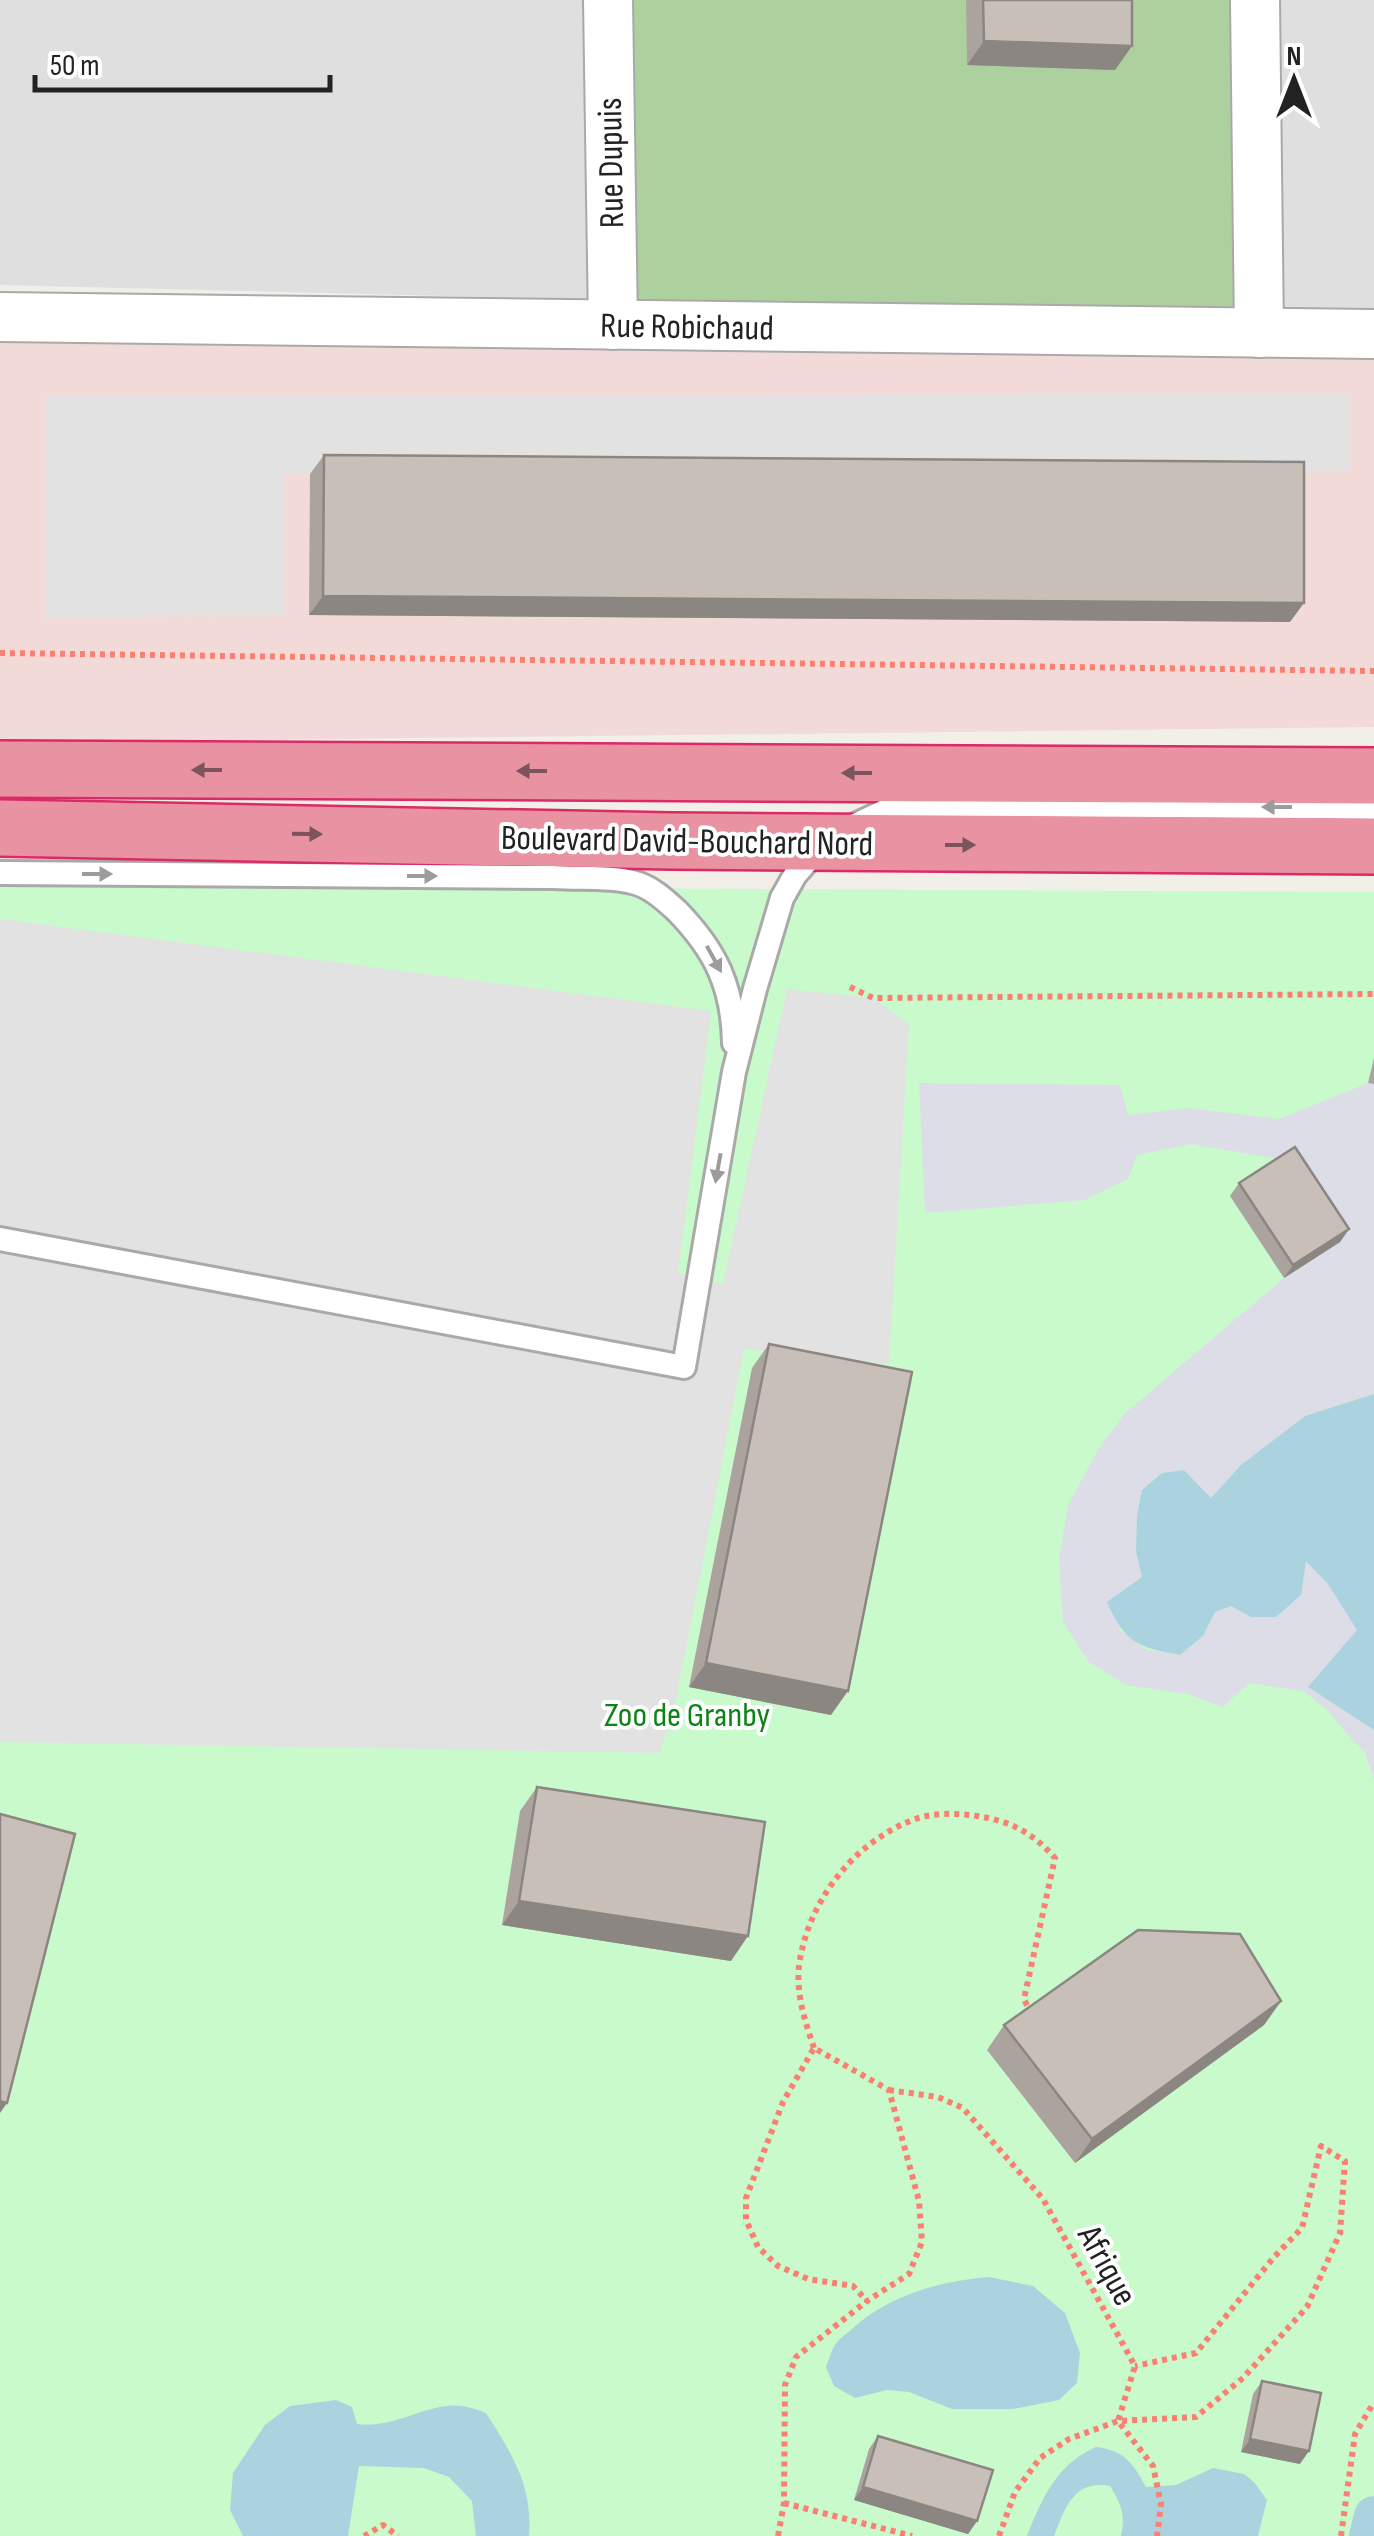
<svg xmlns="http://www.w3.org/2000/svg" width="1374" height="2536" font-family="'Sofia Sans Condensed',sans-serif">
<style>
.residential{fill:#e0dfdf}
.commercial{fill:#f2dad9}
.forest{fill:#add19e}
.park{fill:#c8facc}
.parking{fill:#e2e2e2}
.plaza{fill:#dddde8}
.water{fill:#aad3df}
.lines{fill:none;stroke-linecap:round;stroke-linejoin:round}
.canal{stroke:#aad3df;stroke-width:40}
.lane-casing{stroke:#a9a9a9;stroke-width:28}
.street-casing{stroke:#a9a9a9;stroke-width:52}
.highway-casing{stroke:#dc2a67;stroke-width:60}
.path{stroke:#fa8072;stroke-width:6;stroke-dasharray:5 5;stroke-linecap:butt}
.lane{stroke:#fff;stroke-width:22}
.street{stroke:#fff;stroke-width:48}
.highway{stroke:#e892a2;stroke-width:55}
.wall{fill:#aba49e}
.shaded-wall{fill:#8b8681}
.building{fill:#c7bfb8;stroke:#8b8681;stroke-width:2.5}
.oneway{fill:#7b545c}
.oneway2{fill:#9c9c9c}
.labels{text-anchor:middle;stroke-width:8;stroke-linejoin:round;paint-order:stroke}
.street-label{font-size:35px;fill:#222;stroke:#fff}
.park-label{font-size:35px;fill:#0c8416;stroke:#fff}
</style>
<rect width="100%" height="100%" fill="#f2efe9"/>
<g class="residential">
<polygon points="0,0 607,0 609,300 0,285"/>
<polygon points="1277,0 1374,0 1374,360 1284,359"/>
</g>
<polygon class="commercial" points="0,330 1374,360 1374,727 0,743"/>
<polygon class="forest" points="607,0 1277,0 1282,318 609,300"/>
<polygon class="park" points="0,885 1374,892 1374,2536 0,2536"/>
<g class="parking">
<polygon points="1349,394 1349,472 284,473 283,616 46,617 46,396"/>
<polygon points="0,919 711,1011 678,1273 723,1284 787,989 873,998 909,1024 889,1364 744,1349 673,1715 659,1753 0,1742"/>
</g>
<polygon class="plaza" points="919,1083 1120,1085 1128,1115 1188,1108 1279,1119 1368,1083 1374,1084 1374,1394 1305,1416 1241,1465 1211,1499 1184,1470 1162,1473 1142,1490 1137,1515 1136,1552 1142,1577 1119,1629 1145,1649 1180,1655 1203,1636 1215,1612 1231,1605 1251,1617 1306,1560 1328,1584 1358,1630 1374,1699 1374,1780 1365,1752 1352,1740 1326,1709 1303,1691 1249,1683 1223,1707 1188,1694 1126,1685 1089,1662 1063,1622 1059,1560 1068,1505 1098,1450 1124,1414 1284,1278 1339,1241 1286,1160 1191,1144 1137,1155 1128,1179 1085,1200 925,1213"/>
<g class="water">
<path d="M1374,1394V1730L1308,1687L1357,1630L1328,1584L1306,1561L1301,1595L1276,1617H1251L1231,1606L1215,1612L1203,1636L1180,1655C1137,1647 1125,1643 1107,1602L1142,1577L1136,1552L1137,1515L1142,1490L1162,1473L1184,1470L1211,1498L1241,1465L1305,1416Z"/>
<path d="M989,2277L1033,2286L1065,2313L1080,2353L1077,2383L1059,2400L1013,2409H952L909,2392L887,2390L855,2398L834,2386L826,2367C829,2360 831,2351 835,2345C839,2339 846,2334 852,2329C889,2295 940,2281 989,2277Z"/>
<path d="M336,2400L352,2407L357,2424C396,2429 430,2401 462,2406C470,2407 478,2410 486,2413C512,2454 533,2486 529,2536H476L472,2501L449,2477L424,2468L359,2466L348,2536H243L230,2510L233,2473L265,2425L290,2406Z"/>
<path d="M1096,2447C1125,2451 1132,2462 1146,2487L1176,2485L1213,2468L1244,2474L1254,2482L1267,2500L1258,2536H1121C1126,2515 1121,2504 1110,2486C1074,2479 1065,2508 1054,2536H1027C1042,2498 1057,2464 1096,2447Z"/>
</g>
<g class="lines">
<polyline class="canal" points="1369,2536 1374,2516"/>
<defs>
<g id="lane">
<polyline points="847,829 885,811 930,805 1374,808"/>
<path d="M0,873L554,877C579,879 607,876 632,882C650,886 664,899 677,911C716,951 733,987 734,1043"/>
<polyline points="0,1239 684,1367 734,1072 755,989 782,898 795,875 817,850"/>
</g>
<g id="street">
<polyline points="608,0 613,325"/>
<polyline points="1255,0 1259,333"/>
<polyline points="0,317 1374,334"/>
</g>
<g id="highway">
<polyline points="0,769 1374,776"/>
<polyline points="0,828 671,841 1374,846"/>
</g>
</defs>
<use href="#lane" class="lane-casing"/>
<use href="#street" class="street-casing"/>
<use href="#highway" class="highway-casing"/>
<g class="path">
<polyline points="0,653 1374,671"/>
<polyline points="850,987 873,998 1374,994"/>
<path d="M814,2048C805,2021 796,1995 799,1966C807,1904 851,1845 910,1821C931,1812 955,1813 977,1816C1011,1821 1033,1833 1055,1858L1024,1999L1030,2012"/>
<polyline points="889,2090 938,2097 963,2108 1043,2199 1135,2366 1118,2421 1153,2466 1161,2504 1157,2536"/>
<polyline points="784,2503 912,2536"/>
<polyline points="364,2536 383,2525 398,2536"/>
<polyline points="778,2536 784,2503 785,2385 796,2357 867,2301 909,2274 922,2242 919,2201 889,2090 814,2048 783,2102 746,2198 746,2220 758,2247 778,2266 808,2279 853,2286 867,2301"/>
<polyline points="999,2536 1015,2492 1040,2458 1069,2439 1118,2421 1196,2417 1243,2378 1307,2307 1340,2233 1345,2161 1321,2146 1302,2228 1274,2257 1196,2353 1135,2366"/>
<polyline points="1341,2536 1355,2434 1374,2402"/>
</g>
<use href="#lane" class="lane"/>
<use href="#street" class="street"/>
<use href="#highway" class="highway"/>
</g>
<g class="wall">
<polygon points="966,0 1132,0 1115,70 967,65"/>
<polygon points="324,455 1290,622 309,615 310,474"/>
<polygon points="1374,1058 1374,1084 1368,1083"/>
<polygon points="1239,1183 1349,1229 1340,1242 1284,1278 1230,1196"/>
<polygon points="769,1344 831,1715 689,1687 752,1368"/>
<polygon points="537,1787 731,1961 502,1925 520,1811"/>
<polygon points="1281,2001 1264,2025 1075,2163 987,2050 1004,2025"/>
<polygon points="1262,2381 1300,2464 1241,2452 1253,2394"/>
<polygon points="878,2436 977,2521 968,2534 854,2500 869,2449"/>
</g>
<g class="shaded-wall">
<polygon points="984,41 1132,46 1115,70 967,65"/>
<polygon points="323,596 1304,603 1290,622 309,615"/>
<polygon points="1349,1229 1340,1242 1284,1278 1293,1265"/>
<polygon points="706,1663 848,1691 831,1715 689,1687"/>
<polygon points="519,1901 748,1936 731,1961 502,1925"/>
<polygon points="1281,2001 1264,2025 1075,2163 1092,2139"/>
<polygon points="0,2101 7,2103 0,2113"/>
<polygon points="1250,2439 1309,2451 1300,2464 1241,2452"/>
<polygon points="863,2487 977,2521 968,2534 854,2500"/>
</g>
<g class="building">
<polygon points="983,0 1132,0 1132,46 984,41"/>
<polygon points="324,455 1304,462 1304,603 323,596"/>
<polygon points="1295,1147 1349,1229 1293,1265 1239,1183"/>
<polygon points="769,1344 912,1372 848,1691 706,1663"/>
<polygon points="537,1787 765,1822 748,1936 519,1901"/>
<polygon points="0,1814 75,1834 7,2103 0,2101"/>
<polygon points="1138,1930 1240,1934 1281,2001 1092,2139 1004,2025"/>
<polygon points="1262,2381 1321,2393 1309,2451 1250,2439"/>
<polygon points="878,2436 993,2470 977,2521 863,2487"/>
</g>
<defs><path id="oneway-solid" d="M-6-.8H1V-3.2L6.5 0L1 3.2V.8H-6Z" transform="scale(2.5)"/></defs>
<g class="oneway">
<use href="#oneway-solid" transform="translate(207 770) rotate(-180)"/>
<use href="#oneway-solid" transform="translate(532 771) rotate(-180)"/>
<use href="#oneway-solid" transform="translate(857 773) rotate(-180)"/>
<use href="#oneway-solid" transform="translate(307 834) rotate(1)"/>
<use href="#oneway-solid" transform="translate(960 845)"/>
</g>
<g class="oneway2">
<use href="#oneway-solid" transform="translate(1277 807) rotate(-180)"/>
<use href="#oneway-solid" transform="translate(97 874)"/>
<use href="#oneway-solid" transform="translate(422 876)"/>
<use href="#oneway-solid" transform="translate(714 959) rotate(61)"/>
<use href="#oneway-solid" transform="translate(718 1168) rotate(100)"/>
</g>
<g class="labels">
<g class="street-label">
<text transform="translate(610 163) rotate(-91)" y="12">Rue Dupuis</text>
<text transform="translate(687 326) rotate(1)" y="12">Rue Robichaud</text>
<text transform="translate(687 840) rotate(1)" y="12">Boulevard David-Bouchard Nord</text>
<text transform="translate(1108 2265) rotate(61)" y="12">Afrique</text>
</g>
<g class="park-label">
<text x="687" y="1726">Zoo de Granby</text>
</g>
</g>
<g transform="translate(1294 80)" stroke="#ffffff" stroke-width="8" paint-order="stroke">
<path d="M0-8L18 38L0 25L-18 38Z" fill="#222222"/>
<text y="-15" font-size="28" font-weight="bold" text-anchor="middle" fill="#222222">N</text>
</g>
<path d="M35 75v15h295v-15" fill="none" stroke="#222222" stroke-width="5"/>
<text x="50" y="75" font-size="30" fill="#222222" stroke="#ffffff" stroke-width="8" paint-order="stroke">50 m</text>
</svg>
